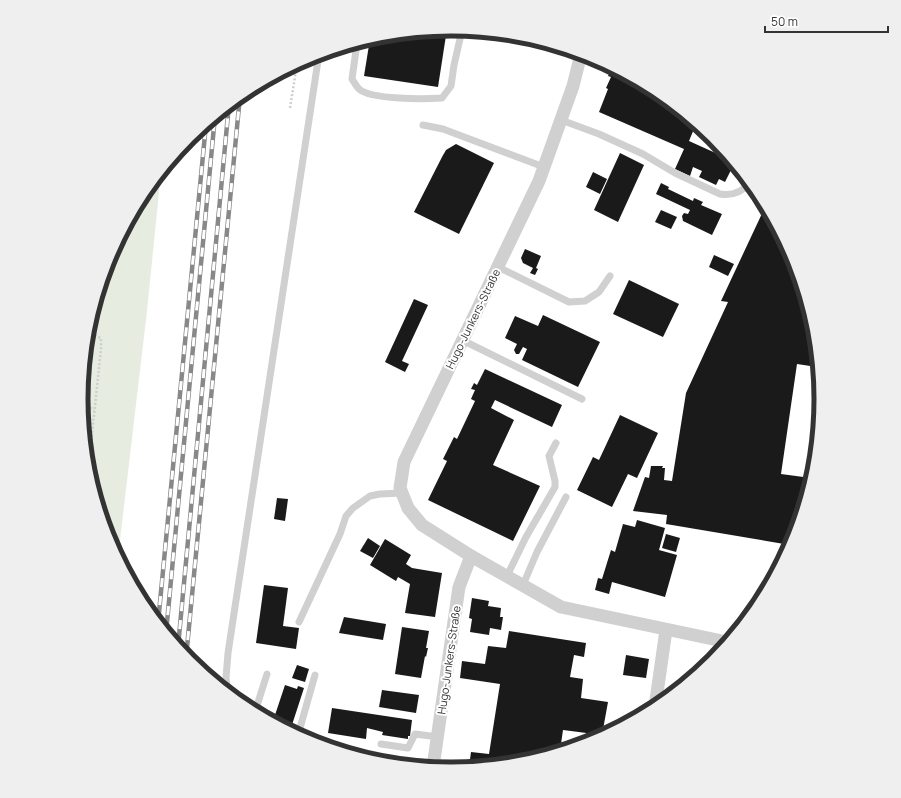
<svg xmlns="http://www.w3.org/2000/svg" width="901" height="798" font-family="Manrope,sans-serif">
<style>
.green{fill:#e6ecdf}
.building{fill:#1a1a1a}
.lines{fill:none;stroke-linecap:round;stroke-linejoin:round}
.path{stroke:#cdcdcd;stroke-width:2.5;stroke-dasharray:2 2;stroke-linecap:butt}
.service{stroke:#d0d0d0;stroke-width:7}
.minor{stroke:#d0d0d0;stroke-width:13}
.rail-casing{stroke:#888;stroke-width:4.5}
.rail{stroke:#fff;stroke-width:3;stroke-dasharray:9;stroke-linecap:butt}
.labels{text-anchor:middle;stroke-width:4;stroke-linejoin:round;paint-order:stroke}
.street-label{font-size:11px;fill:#333;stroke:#fff}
.rim{fill:none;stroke:#333;stroke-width:5}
</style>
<rect width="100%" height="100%" fill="#fff"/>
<polygon class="green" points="161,172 147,311 118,557 109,540 88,471 81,399 88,327 109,257 143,193"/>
<g class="building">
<polygon points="447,29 438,87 364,76 370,39 379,36"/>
<polygon points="612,68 656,91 696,124 689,141 731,160 734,164 725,182 719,179 716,185 699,177 702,171 693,167 690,176 675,169 684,149 599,112 608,89 606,88 611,77 608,76"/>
<polygon points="456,144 494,163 459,234 414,212 442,157 446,150"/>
<polygon points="620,153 644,165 618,222 594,210"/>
<polygon points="593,172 607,179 600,194 586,187"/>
<polygon points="661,183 669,187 668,189 693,201 694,198 703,202 701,205 722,214 712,235 683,221 682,216 684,213 688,214 690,210 656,194"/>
<polygon points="765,207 792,258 813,327 817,367 797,364 781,474 811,478 790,545 666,524 667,515 633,511 645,477 649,478 651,466 663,466 662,468 665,468 664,480 672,481 686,393 728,302 721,301"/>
<polygon points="661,210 677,217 671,229 655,222"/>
<polygon points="525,249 541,256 536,268 538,269 535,275 530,273 533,268 523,263 521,258"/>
<polygon points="714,255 734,264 728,276 709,267"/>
<polygon points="629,280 679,304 663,337 613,314"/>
<polygon points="414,299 428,305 402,361 409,364 405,372 385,362"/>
<polygon points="543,315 600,342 578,387 522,360 527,349 523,347 519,354 516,354 514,350 517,344 505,338 515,316 538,326"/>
<polygon points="485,369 562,405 552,427 495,400 491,408 514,420 493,465 540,486 513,541 428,500 447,461 443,459 454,437 457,439 475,401 471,399 475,390 471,389 474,383 477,385"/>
<polygon points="620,415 658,433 637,478 628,474 612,507 577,490 593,457 599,460"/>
<polygon points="277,498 288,499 285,521 274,519"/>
<polygon points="637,520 665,528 659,550 677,555 665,597 612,582 609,594 595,590 598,578 602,579 611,550 615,552 623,524 635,527"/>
<polygon points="666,534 680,538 676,552 662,548"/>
<polygon points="368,538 380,546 373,558 360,551"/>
<polygon points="385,539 411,555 406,564 412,568 442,573 435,617 405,613 410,584 398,577 396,581 370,565"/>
<polygon points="264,585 288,588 283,626 299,628 296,649 256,643"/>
<polygon points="472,598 489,601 488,606 501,608 500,617 503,617 501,630 490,628 489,635 470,632 472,619 469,618"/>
<polygon points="344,617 386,624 383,640 339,633"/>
<polygon points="402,627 429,631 426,648 428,648 426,657 425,656 421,678 395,674"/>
<polygon points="509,631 586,643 584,657 574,655 570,677 583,679 581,698 608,702 602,735 563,730 560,751 522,762 469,767 471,752 489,754 500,684 460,678 462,661 485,664 488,646 506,648"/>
<polygon points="626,655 649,659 646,678 623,675"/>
<polygon points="297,665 309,669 305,682 292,678"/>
<polygon points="678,681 686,682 677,690"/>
<polygon points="285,685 297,689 298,686 304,688 290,731 273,721"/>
<polygon points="382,690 419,695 416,713 379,707"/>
<polygon points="332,708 412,720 410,736 408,736 408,739 382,735 383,732 367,728 366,739 328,733"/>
</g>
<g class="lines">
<g class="path">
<polyline points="290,108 297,64"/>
<polyline points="87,333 101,338 101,349 88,472"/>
<polyline points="81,400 84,404 94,410"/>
</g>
<g class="service">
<path d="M357,43L352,79C354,82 356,86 359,89C371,100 425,99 442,98L451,86L454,65L462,30"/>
<path d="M561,120L599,134L643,154L675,173L720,194C732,196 742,192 750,183"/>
<polyline points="423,125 443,129 544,167"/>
<polyline points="498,267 569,302 585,301 599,292 610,276"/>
<polyline points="462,340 582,399"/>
<polyline points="507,576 526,537 555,487 555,481 549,456 556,443"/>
<polyline points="523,585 537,552 566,497"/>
<polyline points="299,622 340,534 346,516 353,508 370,496 380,494 402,493"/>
<polyline points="228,693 226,678 228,653 319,54"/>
<polyline points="255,712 267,674"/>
<polyline points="298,735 315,675"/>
<polyline points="381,744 408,748 415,734 438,737"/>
</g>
<g class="minor">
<polyline points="581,54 573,86 539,181 404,462 400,488 408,508 422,525 471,556 561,607 727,642"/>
<polyline points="655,707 666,630"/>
<polyline points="433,767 459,587 471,556"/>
</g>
<defs>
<g id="rail">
<polyline points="158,623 206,124"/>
<polyline points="166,633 215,116"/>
<polyline points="178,647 229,104"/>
<polyline points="186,658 240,96"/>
</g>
</defs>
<use href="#rail" class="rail-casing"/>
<use href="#rail" class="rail"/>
</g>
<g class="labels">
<g class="street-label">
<text transform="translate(473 319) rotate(-64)" y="4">Hugo-Junkers-Straße</text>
<text transform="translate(449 660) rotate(-82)" y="4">Hugo-Junkers-Straße</text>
</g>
</g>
<path d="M0 0H901V798H0ZM88 399a363 363 0 1 1 726 0a363 363 0 1 1-726 0Z" fill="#efefef" fill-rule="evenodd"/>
<path class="rim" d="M88 399a363 363 0 1 1 726 0a363 363 0 1 1-726 0Z"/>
<path d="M765 26v6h123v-6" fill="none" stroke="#333333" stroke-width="2"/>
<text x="771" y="26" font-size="12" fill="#333333" stroke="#ffffff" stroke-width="3" paint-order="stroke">50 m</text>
</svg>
